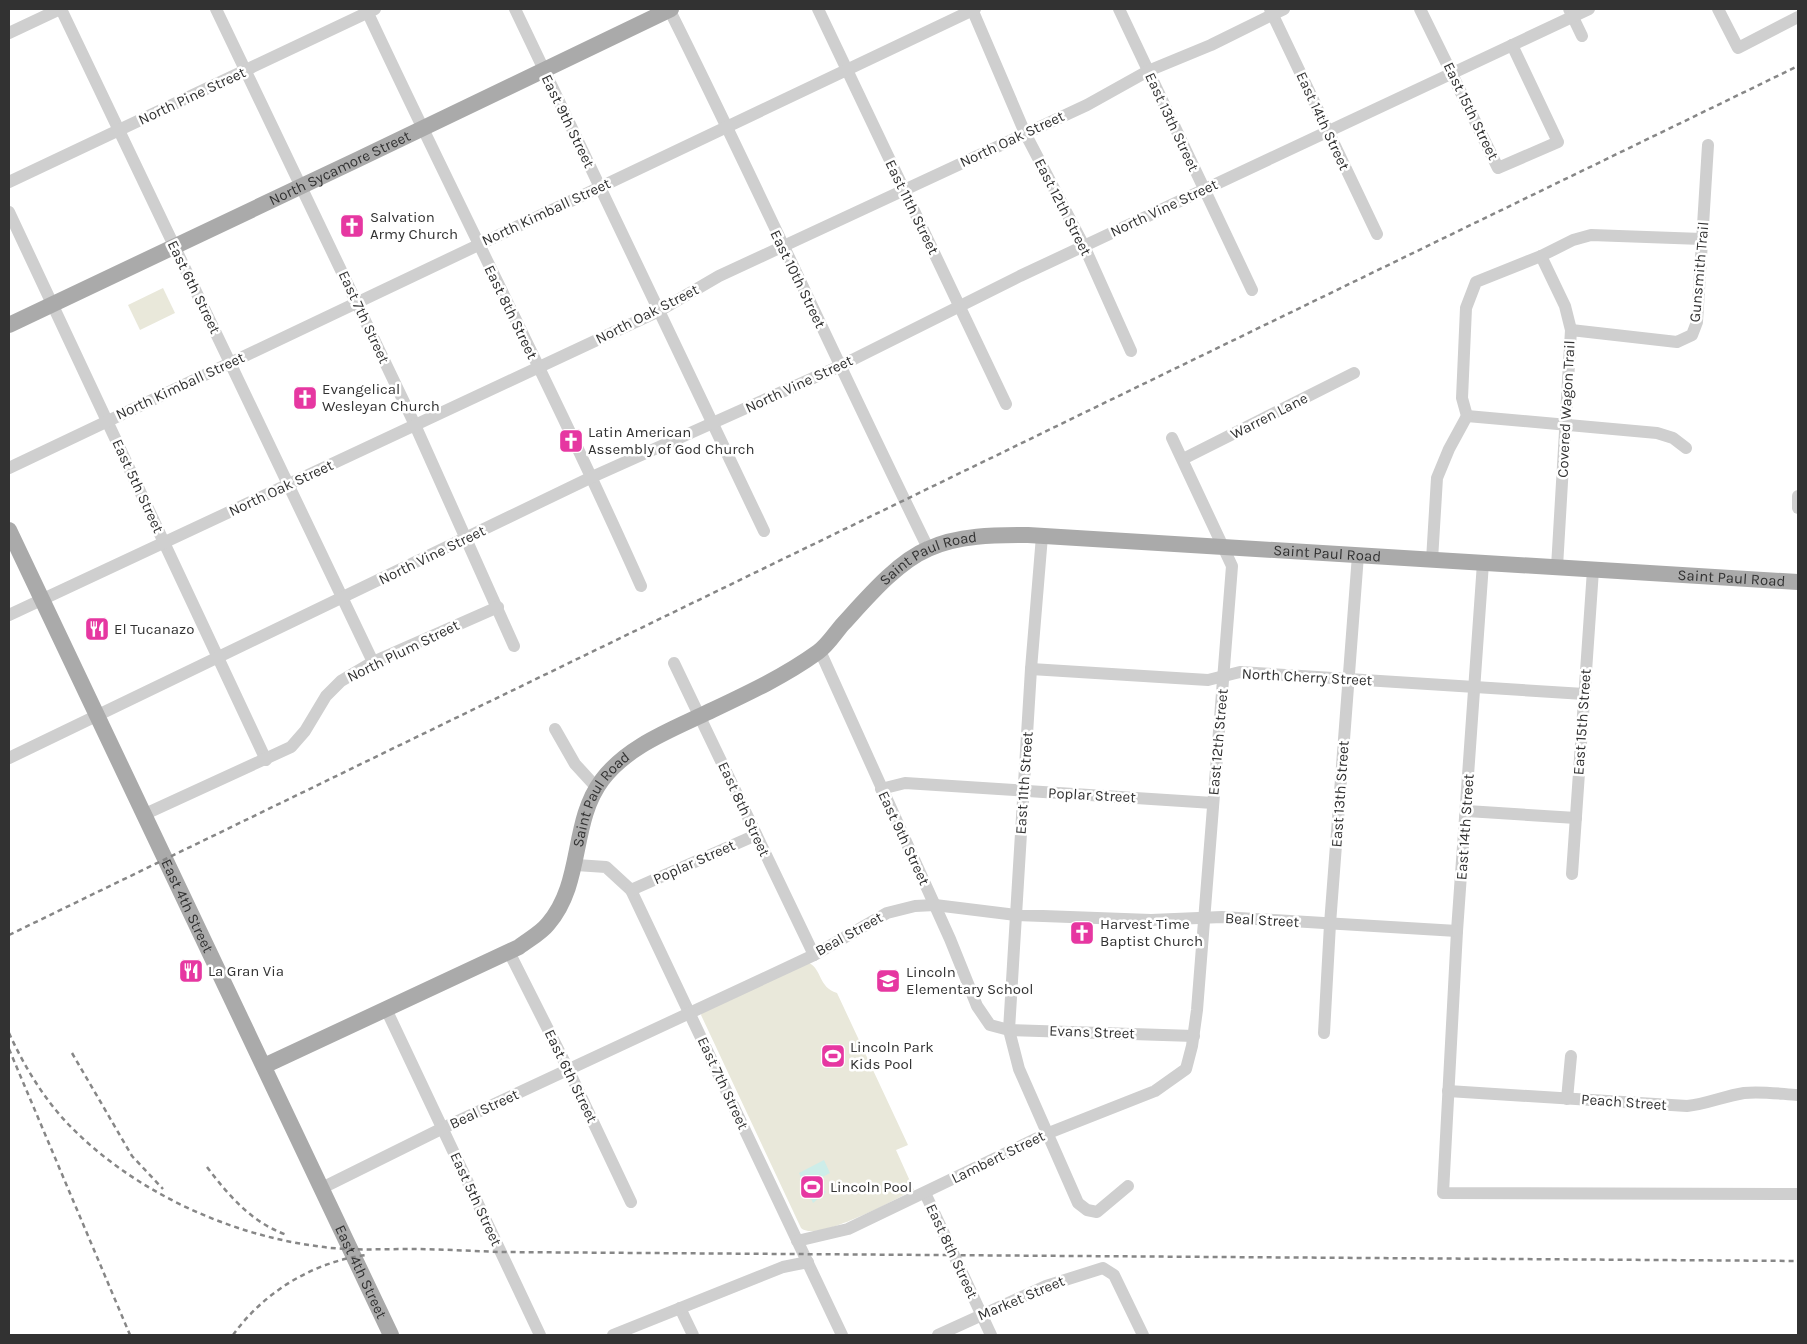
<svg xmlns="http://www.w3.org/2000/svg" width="1807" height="1344" font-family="Karla,sans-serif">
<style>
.green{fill:#e9e8da}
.water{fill:#cdede9}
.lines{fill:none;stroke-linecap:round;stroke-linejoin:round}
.minor{stroke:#cfcfcf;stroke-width:12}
.major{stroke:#aaa;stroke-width:16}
.rail{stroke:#878787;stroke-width:2.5;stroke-dasharray:5 4;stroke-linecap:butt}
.labels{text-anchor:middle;stroke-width:5;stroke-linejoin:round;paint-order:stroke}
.street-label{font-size:15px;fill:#323232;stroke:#fff}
.poi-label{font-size:15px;fill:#323232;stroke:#fff;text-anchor:start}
</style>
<rect width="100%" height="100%" fill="#fff"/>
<g class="green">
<polygon points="163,288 175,313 140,330 128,305"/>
<path d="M809,963C822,969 818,987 837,993L908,1145L896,1150L914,1190C895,1199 817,1243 801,1228L701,1015L702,1012Z"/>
</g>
<g class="water">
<polygon points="834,1043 841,1047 835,1051 835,1063 828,1069 823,1064 831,1058 830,1048"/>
<polygon points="824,1160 830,1173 813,1182 826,1192 813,1203 799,1173"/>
</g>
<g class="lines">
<g class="minor">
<polyline points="61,9 373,662"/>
<polyline points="216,9 415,425 514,646"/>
<path d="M366,9C456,202 554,391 641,586"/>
<polyline points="515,9 764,531"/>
<path d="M669,9C758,187 840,369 928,548"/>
<polyline points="818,9 1006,404"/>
<polyline points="972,9 1025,133 1084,246 1131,351"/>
<polyline points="1119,9 1252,290"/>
<polyline points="1270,9 1377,234"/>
<polyline points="1420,9 1498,168 1558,142 1512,45"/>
<polyline points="1569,9 1582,36"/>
<polyline points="1718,9 1738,48 1798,17"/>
<polyline points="9,33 60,9"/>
<polyline points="9,182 375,9"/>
<polyline points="9,212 266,760"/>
<polyline points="1541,256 1565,306 1571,330 1557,567"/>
<polyline points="1571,330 1677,342 1692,335 1697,322 1708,145"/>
<polyline points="1467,416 1462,398 1466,308 1476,282 1541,256 1573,240 1591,235 1702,239"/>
<polyline points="1467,416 1657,433 1673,438 1686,448"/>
<polyline points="1183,459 1354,373"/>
<polyline points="9,468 975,9"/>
<polyline points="1798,496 1798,508"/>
<polyline points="1042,536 1031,669 1009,1030 1019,1069 1078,1203 1087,1210 1097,1212 1128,1186"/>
<polyline points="1432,560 1437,478 1449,449 1467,416"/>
<polyline points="1483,563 1457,931 1443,1193 1798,1194"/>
<polyline points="9,615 659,311 719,276 1087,105 1148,71 1211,45 1284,9"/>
<polyline points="820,651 950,939 977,1006 990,1025 1009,1030 1194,1036"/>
<polyline points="674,663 814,955"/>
<polyline points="1031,669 1208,680 1240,672 1584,694"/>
<polyline points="555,729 575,764 597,788"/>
<polyline points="9,758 592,477 840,366 1020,276 1589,9"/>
<polyline points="881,789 905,783 1213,803"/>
<polyline points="1467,811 1576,818"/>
<polyline points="143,815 291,747 305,731 326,696 341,681 373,662 498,607"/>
<polyline points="576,865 606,867 631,890 842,1335"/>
<polyline points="1572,874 1593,570"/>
<polyline points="631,890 756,835"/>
<polyline points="509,952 568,1069 631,1202"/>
<polyline points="386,1009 540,1335"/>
<polyline points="1324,1033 1330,924 1358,555"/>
<path d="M1448,1091L1687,1106C1707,1104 1724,1096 1744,1093C1761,1091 1781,1094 1798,1095"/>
<polyline points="1567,1099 1571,1056"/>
<polyline points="322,1188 443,1128 814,955 887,913 915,906 935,905 1016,915 1151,920 1222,917 1457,931"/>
<polyline points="925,1193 991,1335"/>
<polyline points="797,1241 848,1229 1046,1134 1155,1091 1186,1069 1192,1046 1197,1010 1232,566 1172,438"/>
<polyline points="680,1308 693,1335"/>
<polyline points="613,1335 783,1267 808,1262"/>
<polyline points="938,1335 1046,1286 1103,1268 1114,1275 1143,1335"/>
</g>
<g class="major">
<path id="s1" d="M9,325C230,220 451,116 671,9"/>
<path id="s2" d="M9,530L391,1335"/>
<path id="s3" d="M264,1066L519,947C528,940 541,933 548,924C584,882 570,823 602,780C626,748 666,732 702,715C742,696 782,678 818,652C828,645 835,633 843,624C866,599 897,562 928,549C958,535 995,535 1028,535L1798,582"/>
</g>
<g class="rail">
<polyline points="9,935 1798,66"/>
<path d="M9,1033C24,1066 44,1099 69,1125C132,1190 226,1234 316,1246C347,1251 378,1249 410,1249C440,1249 471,1251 501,1252L1798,1261"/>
<polyline points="9,1049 130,1335"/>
<polyline points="72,1053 132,1156 163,1189"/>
<path d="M207,1167C229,1196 252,1223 287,1235"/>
<path d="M233,1335C264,1292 313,1262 366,1255"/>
</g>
</g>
<defs>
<symbol id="church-square" viewBox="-11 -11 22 22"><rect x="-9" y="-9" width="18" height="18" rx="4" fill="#e637a1" stroke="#fff"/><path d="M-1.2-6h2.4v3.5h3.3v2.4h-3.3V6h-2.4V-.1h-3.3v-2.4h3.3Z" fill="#fff"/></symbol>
<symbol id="restaurant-square" viewBox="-11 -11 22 22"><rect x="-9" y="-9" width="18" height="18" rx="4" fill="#e637a1" stroke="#fff"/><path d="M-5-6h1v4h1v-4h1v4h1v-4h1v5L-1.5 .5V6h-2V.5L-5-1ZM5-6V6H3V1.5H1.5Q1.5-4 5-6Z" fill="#fff"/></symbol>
<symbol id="school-square" viewBox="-11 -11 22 22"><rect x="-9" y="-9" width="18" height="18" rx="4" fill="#e637a1" stroke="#fff"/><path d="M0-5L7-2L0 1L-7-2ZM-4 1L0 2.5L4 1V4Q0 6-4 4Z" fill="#fff"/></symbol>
<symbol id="stadium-square" viewBox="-11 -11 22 22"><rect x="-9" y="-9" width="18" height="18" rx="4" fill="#e637a1" stroke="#fff"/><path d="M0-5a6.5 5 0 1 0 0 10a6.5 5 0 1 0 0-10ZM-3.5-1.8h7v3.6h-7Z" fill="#fff"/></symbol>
</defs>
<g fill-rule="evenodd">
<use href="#church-square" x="338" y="212" width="28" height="28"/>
<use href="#church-square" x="291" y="384" width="28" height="28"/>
<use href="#church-square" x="557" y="427" width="28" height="28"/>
<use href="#restaurant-square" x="83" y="615" width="28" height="28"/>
<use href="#church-square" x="1068" y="919" width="28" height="28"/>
<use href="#restaurant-square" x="177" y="957" width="28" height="28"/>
<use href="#school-square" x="874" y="967" width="28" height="28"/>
<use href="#stadium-square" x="819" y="1042" width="28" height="28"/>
<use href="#stadium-square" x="798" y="1173" width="28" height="28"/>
</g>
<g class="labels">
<g class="street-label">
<text transform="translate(192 96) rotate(-25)" y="5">North Pine Street</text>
<text transform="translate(1471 111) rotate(64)" y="5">East 15th Street</text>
<text transform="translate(568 121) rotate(64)" y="5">East 9th Street</text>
<text transform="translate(1323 121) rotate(65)" y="5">East 14th Street</text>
<text transform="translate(1172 122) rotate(65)" y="5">East 13th Street</text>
<text transform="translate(1012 139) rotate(-25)" y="5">North Oak Street</text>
<text dy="5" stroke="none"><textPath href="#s1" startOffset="366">North Sycamore Street</textPath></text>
<text transform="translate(912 207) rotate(64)" y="5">East 11th Street</text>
<text transform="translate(1063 207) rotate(63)" y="5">East 12th Street</text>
<text transform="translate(1164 208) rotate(-25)" y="5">North Vine Street</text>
<text transform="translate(546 212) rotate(-25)" y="5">North Kimball Street</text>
<text transform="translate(1699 272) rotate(-85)" y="5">Gunsmith Trail</text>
<text transform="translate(798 279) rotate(64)" y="5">East 10th Street</text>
<text transform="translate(194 287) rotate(64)" y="5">East 6th Street</text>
<text transform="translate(511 312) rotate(64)" y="5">East 8th Street</text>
<text transform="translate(647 314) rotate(-27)" y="5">North Oak Street</text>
<text transform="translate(364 317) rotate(65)" y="5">East 7th Street</text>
<text transform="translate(799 384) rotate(-25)" y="5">North Vine Street</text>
<text transform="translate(180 386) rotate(-25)" y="5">North Kimball Street</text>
<text transform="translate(1566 409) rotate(-87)" y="5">Covered Wagon Trail</text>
<text transform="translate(1269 416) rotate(-27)" y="5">Warren Lane</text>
<text transform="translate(138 486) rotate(65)" y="5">East 5th Street</text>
<text transform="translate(281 488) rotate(-25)" y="5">North Oak Street</text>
<text dy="5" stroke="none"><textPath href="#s3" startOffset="1280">Saint Paul Road</textPath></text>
<text transform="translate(432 555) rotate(-26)" y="5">North Vine Street</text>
<text dy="5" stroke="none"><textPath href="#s3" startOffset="875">Saint Paul Road</textPath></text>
<text dy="5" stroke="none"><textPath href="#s3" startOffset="1685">Saint Paul Road</textPath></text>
<text transform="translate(403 651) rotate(-26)" y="5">North Plum Street</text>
<text transform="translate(1307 677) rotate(3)" y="5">North Cherry Street</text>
<text transform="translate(1582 722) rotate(-86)" y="5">East 15th Street</text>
<text transform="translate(1218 742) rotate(-85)" y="5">East 12th Street</text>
<text transform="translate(1024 783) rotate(-86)" y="5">East 11th Street</text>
<text transform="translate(1340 794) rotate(-86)" y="5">East 13th Street</text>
<text transform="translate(1092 795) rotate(3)" y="5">Poplar Street</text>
<text dy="5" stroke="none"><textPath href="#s3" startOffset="456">Saint Paul Road</textPath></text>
<text transform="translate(744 809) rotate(65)" y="5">East 8th Street</text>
<text transform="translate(1465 827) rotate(-86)" y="5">East 14th Street</text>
<text transform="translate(904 838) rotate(65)" y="5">East 9th Street</text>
<text transform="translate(694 862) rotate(-24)" y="5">Poplar Street</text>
<text dy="5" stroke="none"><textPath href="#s2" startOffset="416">East 4th Street</textPath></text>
<text transform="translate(1262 920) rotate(3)" y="5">Beal Street</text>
<text transform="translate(849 934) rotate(-29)" y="5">Beal Street</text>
<text transform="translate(1092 1032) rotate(2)" y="5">Evans Street</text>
<text transform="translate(571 1076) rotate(64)" y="5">East 6th Street</text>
<text transform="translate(723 1083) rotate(65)" y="5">East 7th Street</text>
<text transform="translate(1624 1102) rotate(4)" y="5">Peach Street</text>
<text transform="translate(484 1109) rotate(-25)" y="5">Beal Street</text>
<text transform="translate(998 1157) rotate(-26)" y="5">Lambert Street</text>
<text transform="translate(476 1199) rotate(65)" y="5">East 5th Street</text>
<text transform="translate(952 1251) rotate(65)" y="5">East 8th Street</text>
<text dy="5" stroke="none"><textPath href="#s2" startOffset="821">East 4th Street</textPath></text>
<text transform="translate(1021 1298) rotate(-23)" y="5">Market Street</text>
</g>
<g class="poi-label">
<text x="370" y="222">Salvation<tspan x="370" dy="17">Army Church</tspan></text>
<text x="322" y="394">Evangelical<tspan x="322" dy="17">Wesleyan Church</tspan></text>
<text x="588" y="437">Latin American<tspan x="588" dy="17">Assembly of God Church</tspan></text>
<text x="114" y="634">El Tucanazo</text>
<text x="1100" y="929">Harvest Time<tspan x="1100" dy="17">Baptist Church</tspan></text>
<text x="208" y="976">La Gran Via</text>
<text x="906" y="977">Lincoln<tspan x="906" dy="17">Elementary School</tspan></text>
<text x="850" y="1052">Lincoln Park<tspan x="850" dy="17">Kids Pool</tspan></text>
<text x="830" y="1192">Lincoln Pool</text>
</g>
</g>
<rect width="1807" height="1344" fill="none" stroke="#323232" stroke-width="20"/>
</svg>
